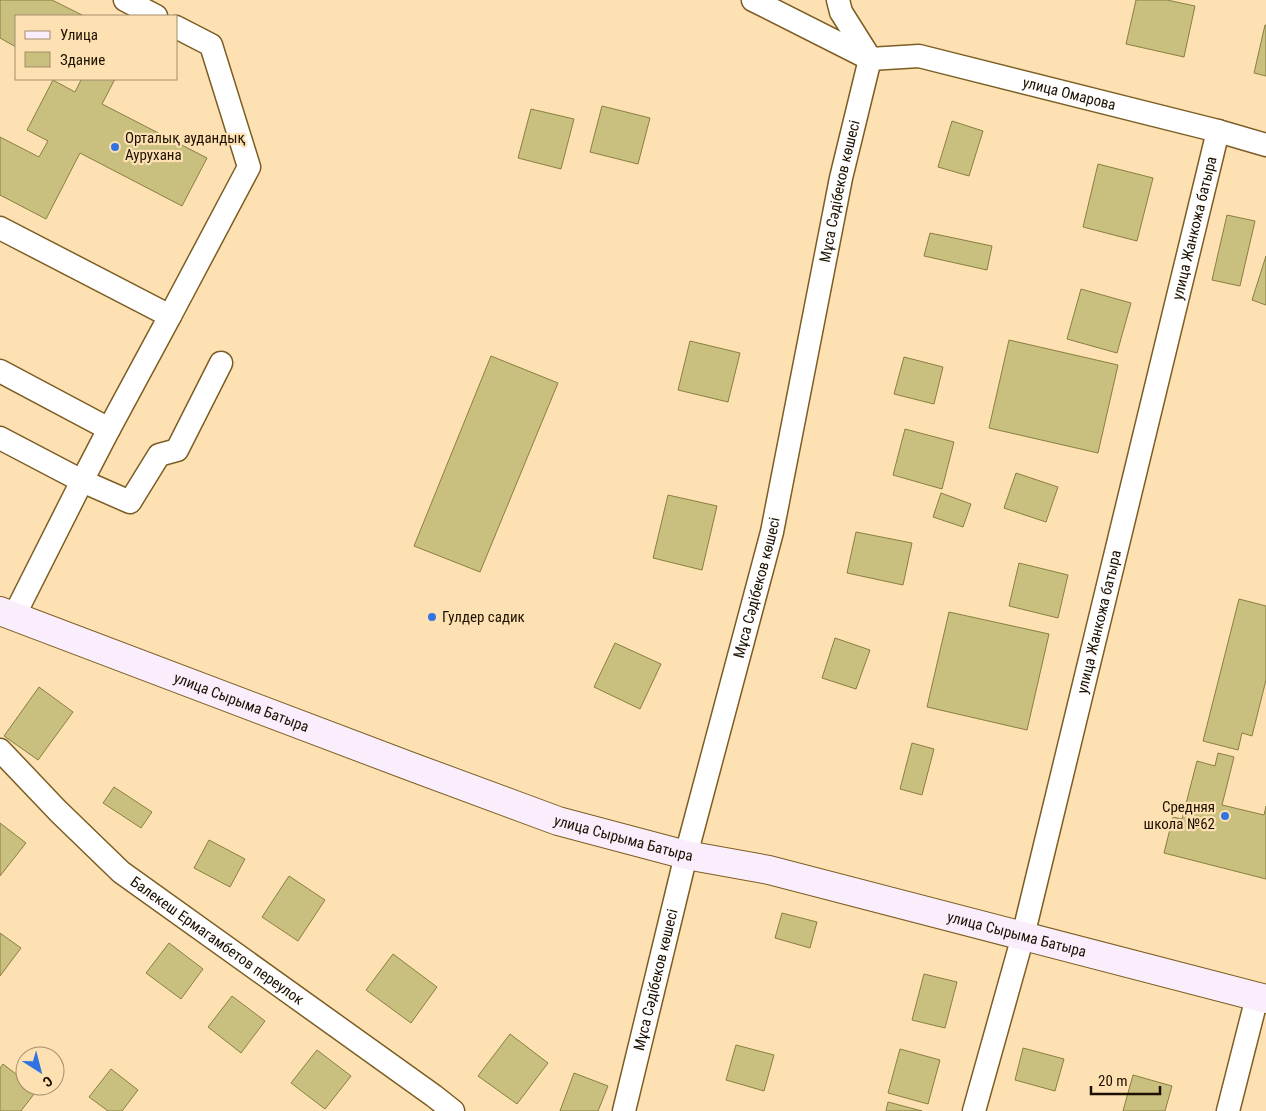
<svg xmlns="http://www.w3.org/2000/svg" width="1266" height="1111" font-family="'Roboto Condensed',sans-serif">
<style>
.building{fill:#c9bf7f;stroke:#897f40}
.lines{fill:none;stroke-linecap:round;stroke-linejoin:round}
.street-casing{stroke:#7c5d23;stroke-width:25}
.secondary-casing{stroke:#7c5d23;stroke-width:30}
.street{stroke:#fff;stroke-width:22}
.secondary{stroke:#faeefc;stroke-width:28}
.poi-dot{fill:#3273e1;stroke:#fde1b2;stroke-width:2}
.labels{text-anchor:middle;stroke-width:4.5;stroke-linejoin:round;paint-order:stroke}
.street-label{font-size:15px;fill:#1c1000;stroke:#fde1b2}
.poi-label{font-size:15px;fill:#1c1000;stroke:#fde1b2;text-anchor:start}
</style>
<rect width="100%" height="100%" fill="#fde1b2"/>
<g class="building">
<polygon points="0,0 52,0 84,16 16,16 16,47 0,38"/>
<polygon points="1136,0 1167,0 1195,6 1184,57 1126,44"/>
<polygon points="1265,25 1266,25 1266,76 1254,73"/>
<polygon points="78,79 115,79 102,104 207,158 182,206 80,153 46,219 0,195 0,137 39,157 48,141 27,130 53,80 75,92 81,80"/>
<polygon points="602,106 650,118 638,164 590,152"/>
<polygon points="531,109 574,119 561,169 518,158"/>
<polygon points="952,121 983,131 969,176 938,167"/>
<polygon points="1098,164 1153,178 1137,241 1083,227"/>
<polygon points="1227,215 1255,221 1240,286 1212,280"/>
<polygon points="930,233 992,246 987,270 924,256"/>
<polygon points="1266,256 1266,305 1252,300"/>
<polygon points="1081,289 1131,303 1117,353 1067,339"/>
<polygon points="1009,340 1118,365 1098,453 989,428"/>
<polygon points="690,341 740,353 728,402 678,390"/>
<polygon points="491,356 558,383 480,572 414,546"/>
<polygon points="904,357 943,367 934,404 894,394"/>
<polygon points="905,429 954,442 942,489 893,475"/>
<polygon points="1016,473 1058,487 1046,522 1004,508"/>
<polygon points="941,493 971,504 963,527 933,517"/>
<polygon points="668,495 717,506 702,570 653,558"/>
<polygon points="856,532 912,543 903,585 847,573"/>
<polygon points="1019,563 1068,575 1058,618 1009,606"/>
<polygon points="1239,599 1266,606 1266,680 1252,736 1242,733 1238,750 1203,741"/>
<polygon points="949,612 1049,634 1027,730 927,707"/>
<polygon points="835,638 870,650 856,689 822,678"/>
<polygon points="615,643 661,664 640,709 594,687"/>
<polygon points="39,687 73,712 38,760 4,736"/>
<polygon points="912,743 934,749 922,795 900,789"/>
<polygon points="1218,753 1234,757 1222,805 1264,815 1266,806 1266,879 1164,853 1173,817 1182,819 1197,761 1215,766"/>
<polygon points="114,787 152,812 141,828 103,803"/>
<polygon points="0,823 26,843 0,876"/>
<polygon points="209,840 245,859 230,887 194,868"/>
<polygon points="289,876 325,900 298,941 262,917"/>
<polygon points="782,913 817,922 810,948 775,938"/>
<polygon points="0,933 21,948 0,976"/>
<polygon points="169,943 203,969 181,999 146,973"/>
<polygon points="393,954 437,987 411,1023 366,990"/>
<polygon points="924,974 957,982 945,1028 912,1020"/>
<polygon points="232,996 265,1021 241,1053 208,1027"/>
<polygon points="510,1034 548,1063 517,1104 478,1076"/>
<polygon points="736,1045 774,1055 764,1091 726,1080"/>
<polygon points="1023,1048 1064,1059 1055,1091 1015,1080"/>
<polygon points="900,1049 940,1060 928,1104 888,1093"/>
<polygon points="317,1050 351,1076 325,1109 291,1083"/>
<polygon points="3,1064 25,1081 25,1086 32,1086 37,1090 21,1111 0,1111 0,1068"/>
<polygon points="111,1069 138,1090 122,1111 108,1111 89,1097"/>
<polygon points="574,1073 608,1086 598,1111 560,1111"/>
<polygon points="1133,1075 1172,1086 1165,1111 1123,1111"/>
<polygon points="888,1102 922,1111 886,1111"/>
</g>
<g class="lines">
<defs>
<g id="street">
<polyline points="125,0 156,16"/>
<polyline points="753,0 870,59"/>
<polyline points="838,0 841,12 870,58"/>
<path id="s1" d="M870,59L919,56L1218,131L1266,145"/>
<polyline points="0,228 170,316 249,167 211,45 176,27"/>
<polyline points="0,371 109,429 170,316"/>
<polyline points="0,438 82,481 109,429"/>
<polyline points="14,616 82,481 130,502 159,455 177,450 221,363"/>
<path id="s2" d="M0,750L58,811L121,872L434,1096L453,1111"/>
<path id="s3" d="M624,1111L686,855L772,532L841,178L870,59"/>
<path id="s4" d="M974,1111L1023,936L1218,131"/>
<polyline points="1228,1111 1257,997"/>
</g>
<g id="secondary">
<path id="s5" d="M0,611L412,767L558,821L686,855L769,870L1266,999"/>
</g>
</defs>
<use href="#street" class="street-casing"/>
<use href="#secondary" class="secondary-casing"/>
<use href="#street" class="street"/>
<use href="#secondary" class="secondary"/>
</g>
<g class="poi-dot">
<circle cx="115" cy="147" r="5"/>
<circle cx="432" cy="617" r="5"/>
<circle cx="1225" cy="816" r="5"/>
</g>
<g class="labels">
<g class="street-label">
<text dy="5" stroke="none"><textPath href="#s1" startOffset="204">улица Омарова</textPath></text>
<text dy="5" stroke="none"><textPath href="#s3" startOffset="945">Мұса Сәдібеков көшесі</textPath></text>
<text dy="5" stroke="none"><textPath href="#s4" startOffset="910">улица Жанкожа батыра</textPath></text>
<text dy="5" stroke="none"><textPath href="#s3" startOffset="540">Мұса Сәдібеков көшесі</textPath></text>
<text dy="5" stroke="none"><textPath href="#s4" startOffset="505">улица Жанкожа батыра</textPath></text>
<text dy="5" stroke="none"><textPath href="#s5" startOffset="258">улица Сырыма Батыра</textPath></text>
<text dy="5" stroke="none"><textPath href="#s5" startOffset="664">улица Сырыма Батыра</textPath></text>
<text dy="5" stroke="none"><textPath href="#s5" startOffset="1069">улица Сырыма Батыра</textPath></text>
<text dy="5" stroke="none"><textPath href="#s2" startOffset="290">Балекеш Ермагамбетов переулок</textPath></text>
<text dy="5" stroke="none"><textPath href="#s3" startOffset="135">Мұса Сәдібеков көшесі</textPath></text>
</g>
<g class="poi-label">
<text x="125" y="143">Орталық аудандық<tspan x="125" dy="17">Аурухана</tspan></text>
<text x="442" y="622">Гулдер садик</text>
<text x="1215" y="812" text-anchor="end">Средняя<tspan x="1215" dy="17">школа №62</tspan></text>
</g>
</g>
<rect x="15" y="15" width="162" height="65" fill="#fde1b2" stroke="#a38d6b"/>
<rect x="25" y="31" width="25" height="8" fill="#faeefc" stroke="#a38d6b"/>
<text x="60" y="40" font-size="15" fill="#1c1000">Улица</text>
<rect x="25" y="52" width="25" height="15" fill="#c9bf7f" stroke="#a38d6b"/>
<text x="60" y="65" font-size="15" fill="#1c1000">Здание</text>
<g transform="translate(40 1071) rotate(144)"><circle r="24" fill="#fde1b2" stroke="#a38d6b"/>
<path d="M0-4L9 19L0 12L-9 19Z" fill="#3273e1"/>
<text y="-8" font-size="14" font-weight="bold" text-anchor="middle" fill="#1c1000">С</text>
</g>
<path d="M1091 1086v8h69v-8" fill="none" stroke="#1c1000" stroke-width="2.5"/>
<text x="1098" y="1086" font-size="15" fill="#1c1000" stroke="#fde1b2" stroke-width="4" paint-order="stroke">20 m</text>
</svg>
